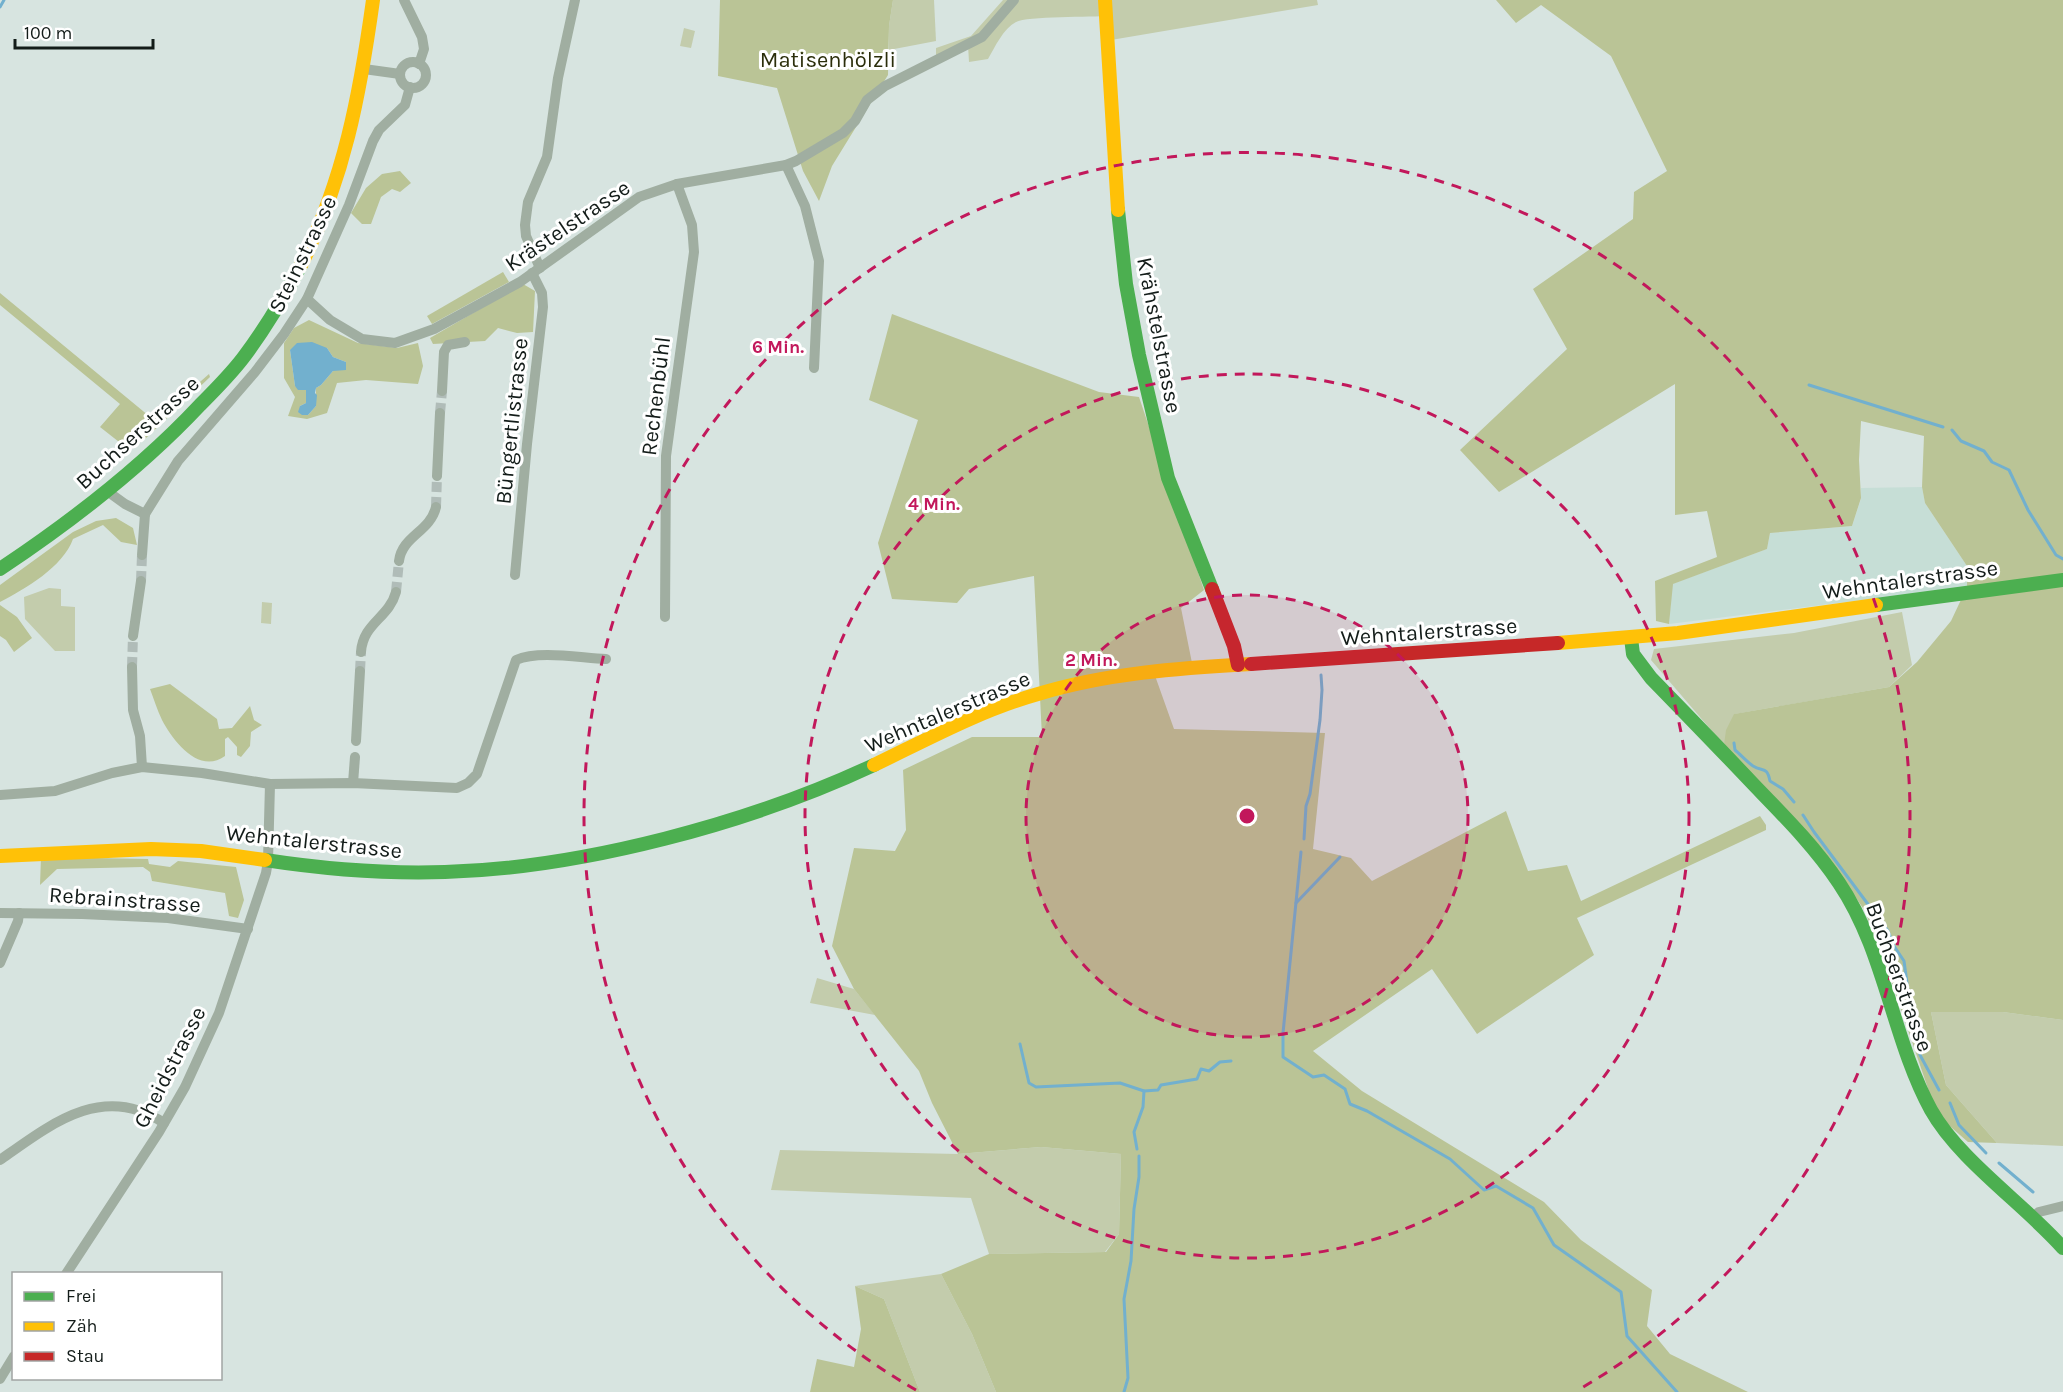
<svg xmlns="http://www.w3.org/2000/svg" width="2063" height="1392" font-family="Karla,sans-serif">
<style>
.built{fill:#c6ded6}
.green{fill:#c3ccac}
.forest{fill:#bac496;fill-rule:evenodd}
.water{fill:#72b0ce}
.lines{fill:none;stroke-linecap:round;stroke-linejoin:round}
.stream{stroke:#72b0ce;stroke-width:3}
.street-tunnel{stroke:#b0bcb8;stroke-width:10;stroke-dasharray:10 5;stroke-linecap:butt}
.street{stroke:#a0aea1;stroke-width:10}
.fast{stroke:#4caf50;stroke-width:14}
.slow{stroke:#ffc107;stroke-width:14}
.jam{stroke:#c62828;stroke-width:14}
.ring{fill:none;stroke:#c2185b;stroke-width:3;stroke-dasharray:10 8}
.labels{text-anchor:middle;stroke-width:6;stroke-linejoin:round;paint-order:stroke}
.park-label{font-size:22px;fill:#2b2e0b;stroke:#fff}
.street-label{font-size:22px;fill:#131c19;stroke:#fff}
.centre{fill:#c2185b;stroke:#fff;stroke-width:3}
.ring-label{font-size:18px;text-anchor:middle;font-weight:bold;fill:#c2185b;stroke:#fff;stroke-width:6;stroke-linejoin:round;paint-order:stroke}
</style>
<rect width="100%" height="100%" fill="#d7e4e0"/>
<polygon class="built" points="1922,487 1925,503 1967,566 1967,587 1669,624 1672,584 1767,549 1770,533 1852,526 1861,499 1861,488"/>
<g class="green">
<polygon points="893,0 934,0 936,41 889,50 889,26"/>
<path d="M1003,0H1317L1318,5L1111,40L1109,16C1092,17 1027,16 1016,22C1003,29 995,47 988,59L969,62L968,45L936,59V48L971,36Z"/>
<polygon points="684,28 695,31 691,48 680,46"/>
<polygon points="49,588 61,589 61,606 75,607 75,651 55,651 25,619 24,597"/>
<polygon points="262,602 272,603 271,624 261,623"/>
<polygon points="1902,612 1912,665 1889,687 1735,714 1724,745 1651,660 1654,649 1794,633"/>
<polygon points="817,978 854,989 875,1015 810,1003"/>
<polygon points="1931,1012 2003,1012 2063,1020 2063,1146 1997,1143 1946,1085"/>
<polygon points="1041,1147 1121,1154 1119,1234 1105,1252 989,1254 971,1198 771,1190 780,1150 958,1154"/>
<polygon points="941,1274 972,1334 996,1392 920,1392 884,1299 855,1286"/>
</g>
<g class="forest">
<polygon points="720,0 893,0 889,26 888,75 832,166 819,201 803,171 777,88 718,76"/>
<polygon points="1496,0 2063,0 2063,1020 2003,1012 1931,1012 1946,1085 1997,1143 1968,1142 1937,1115 1889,974 1865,911 1823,850 1724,745 1726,730 1734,714 1889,687 1917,662 1951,621 1967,587 1967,566 1925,503 1922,487 1924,436 1861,421 1859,460 1861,498 1852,526 1770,533 1767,549 1673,584 1669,624 1656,621 1655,581 1717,557 1707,511 1675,515 1675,384 1499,492 1460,450 1567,349 1533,289 1633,219 1634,192 1667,171 1611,56 1541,5 1516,23"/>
<polygon points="400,171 411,183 400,192 392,189 381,197 371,224 362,224 351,213 366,188 382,174"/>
<polygon points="503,272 509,282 432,324 427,316"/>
<polygon points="523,284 535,291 533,332 517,333 498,328 485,341 433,344 430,338"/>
<polygon points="0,293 149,416 159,418 209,374 210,377 145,439 128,449 100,427 120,404 0,305"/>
<polygon points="892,314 1099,392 1139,397 1204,590 1181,608 1192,663 1153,670 1174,729 1325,733 1313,849 1351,858 1372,881 1506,811 1528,871 1567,865 1581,901 1760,816 1766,825 1766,830 1577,918 1594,955 1477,1034 1432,969 1313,1051 1362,1091 1544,1202 1581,1240 1652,1290 1647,1326 1670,1354 1748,1392 996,1392 972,1334 941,1274 989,1254 1106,1252 1119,1234 1121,1154 1041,1147 958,1154 932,1103 919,1071 854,989 832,946 854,848 895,851 906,830 903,770 972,737 1042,737 1034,576 969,589 957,603 892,599 878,543 918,420 869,400"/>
<path d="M309,320L358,343L397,348L418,343L423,366L418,384L366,380L337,383L327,413L307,419L288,416L295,397L284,378V343L294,328ZM327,348L333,357L346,362L333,371L321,385L316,388V406L308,415L300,406L306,403V390L295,386L290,350Z"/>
<path d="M116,518L133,528L137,545L121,542L103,525L73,539C63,567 25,589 0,602V585L73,532L96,521Z"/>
<polygon points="0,605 17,617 32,638 14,652 6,640 0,636"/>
<path d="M170,684L217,719L219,729L232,728L250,706L254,720L262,725L251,732L250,746L241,757L237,755V747L228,737L225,739V756C199,775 173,741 162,720C157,710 154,699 150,689Z"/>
<polygon points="41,857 148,859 149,864 170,867 178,861 236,867 244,900 238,918 229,916 225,893 152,881 150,872 143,867 57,869 40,885"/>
<polygon points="855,1286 884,1299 920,1392 810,1392 817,1359 854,1367 861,1329"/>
</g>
<polygon class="water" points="312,342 327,348 333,357 346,362 346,370 333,371 321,385 316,388 315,393 317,395 316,406 308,415 302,415 298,412 300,406 306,403 306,390 298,390 295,386 290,350 297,343"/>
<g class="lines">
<g class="stream">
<polyline points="0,7 4,0"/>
<polyline points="1809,385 1943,427"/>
<polyline points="1952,430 1961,441 1984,451 1992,462 2009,470 2028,510 2056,555 2063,559"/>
<path d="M1734,743L1735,750C1741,755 1747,762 1753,766C1763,772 1767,766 1770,781L1783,789L1794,802"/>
<polyline points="1803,815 1814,832 1888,931 1894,946 1904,961 1913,1027 1920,1055 1939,1090"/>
<polyline points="1304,839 1306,806 1310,794 1320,720 1322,690 1321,675"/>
<polyline points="1301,852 1283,1033 1283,1057 1313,1077 1324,1075 1345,1089 1350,1104 1367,1111 1450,1159 1484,1190 1496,1186 1533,1208 1554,1245 1621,1292 1627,1336 1677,1392"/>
<polyline points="1296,903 1340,857"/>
<polyline points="1020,1044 1029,1083 1036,1087 1120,1083 1144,1091 1158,1090 1161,1085 1197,1079 1201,1069 1209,1071 1220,1062 1231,1061"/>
<polyline points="1950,1103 1959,1125 1986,1153"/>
<polyline points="1137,1149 1134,1132 1143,1107 1144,1091"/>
<polyline points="1999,1163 2033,1192"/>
<polyline points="1124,1392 1128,1378 1124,1299 1131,1261 1134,1209 1139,1177 1139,1156"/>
</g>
<g class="street-tunnel">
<polyline points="440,413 442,391"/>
<polyline points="436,507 437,476"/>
<polyline points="141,581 142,555"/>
<polyline points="396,592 399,561"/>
<polyline points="132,667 133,636"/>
<polyline points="360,671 361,652"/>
</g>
<g class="street">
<polyline points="404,0 422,37 424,49 419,64"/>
<circle cx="413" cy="75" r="13"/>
<polyline points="364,69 400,74"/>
<polyline points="786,165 805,206 819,261 814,368"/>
<polyline points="540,268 526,236 525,225 528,202 547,157 558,78 575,0"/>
<polyline points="307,299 330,320 362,339 395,343 434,329 520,282 639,197 677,184 786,165 796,161 843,133 855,121 867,100 885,86 982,37 1014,0"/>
<polyline points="442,391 444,352 448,345 465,342"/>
<polyline points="437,476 440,413"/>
<polyline points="107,491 125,504 145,514"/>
<polyline points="145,514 178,461 255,372 284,334 307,299 349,205 373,141 379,130 405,105 410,87"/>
<polyline points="142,555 145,514"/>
<path d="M399,561C402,536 430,532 436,507"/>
<polyline points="515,575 527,444 543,307 542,293 532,273"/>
<polyline points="665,617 666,456 694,252 692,225 677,184"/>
<polyline points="133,636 141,581"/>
<path d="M361,652C363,623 389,618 396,592"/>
<polyline points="132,667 133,710 140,736 142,767"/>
<polyline points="356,741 360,671"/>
<polyline points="353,783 355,757"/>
<path d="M0,795L55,791L112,773L142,767L202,773L270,784L353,783L457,788L468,783L477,774L516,660C539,650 580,658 606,659"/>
<polyline points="0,913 82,914 168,918 248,929"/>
<polyline points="0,963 18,921 19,913"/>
<path d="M0,1160C51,1124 103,1082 164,1123"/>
<polyline points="2034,1216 2039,1212 2063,1206"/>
<polyline points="66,1274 159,1132 185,1087 219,1013 266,873 268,861 270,784"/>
<polyline points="0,1379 14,1356"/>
</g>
<g class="fast">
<polyline points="1118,210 1126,284 1139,355 1168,478 1212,589"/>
<path d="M0,569C72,521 141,468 200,405C215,390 230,375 243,358C265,329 284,297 301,265"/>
<polyline points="1876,605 2063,580"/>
<path d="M1631,638L1633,654L1651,678C1686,714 1721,750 1755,786C1785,817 1815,847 1839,883C1885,951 1892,1038 1931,1110C1959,1160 2024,1204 2063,1248"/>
<path d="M265,860C324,869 385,874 445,872C583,868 750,823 874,765"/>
</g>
<g class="slow">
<polyline points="1105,0 1118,210"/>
<path d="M301,265C344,180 360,94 373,0"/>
<polyline points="1558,643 1678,633 1876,605"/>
<path d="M874,765C928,739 981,710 1038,694C1107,673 1180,668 1251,664"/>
<polyline points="0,856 151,849 201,851 265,860"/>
</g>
<g class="jam">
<polyline points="1212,589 1234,646 1238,665"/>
<polyline points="1251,664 1558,643"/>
</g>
</g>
<circle cx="1247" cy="816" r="221" fill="#c2185b" fill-opacity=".12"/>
<g class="ring">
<circle cx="1247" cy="816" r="221"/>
<circle cx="1247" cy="816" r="442"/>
<path d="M916 1390A663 663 0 1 1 1578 1390"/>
</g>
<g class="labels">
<g class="park-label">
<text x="828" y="67">Matisenhölzli</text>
</g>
<g class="street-label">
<text transform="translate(567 225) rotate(-34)" y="8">Krästelstrasse</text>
<text transform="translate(302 254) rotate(-64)" y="8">Steinstrasse</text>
<text transform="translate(1160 335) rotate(79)" y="8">Krähstelstrasse</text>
<text transform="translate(655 396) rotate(-83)" y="8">Rechenbühl</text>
<text transform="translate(511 421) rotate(-84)" y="8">Büngertlistrasse</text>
<text transform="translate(137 432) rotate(-42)" y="8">Buchserstrasse</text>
<text transform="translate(1910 579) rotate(-8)" y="8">Wehntalerstrasse</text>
<text transform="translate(1429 631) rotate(-4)" y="8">Wehntalerstrasse</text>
<text transform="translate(947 711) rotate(-23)" y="8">Wehntalerstrasse</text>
<text transform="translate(314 841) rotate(6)" y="8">Wehntalerstrasse</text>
<text transform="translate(125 899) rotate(4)" y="8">Rebrainstrasse</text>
<text transform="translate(1900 977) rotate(70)" y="8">Buchserstrasse</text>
<text transform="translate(169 1067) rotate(-63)" y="8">Gheidstrasse</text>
</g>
</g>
<circle cx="1247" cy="816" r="9" class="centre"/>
<g class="ring-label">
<text x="778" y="353">6 Min.</text>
<text x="934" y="510">4 Min.</text>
<text x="1091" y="666">2 Min.</text>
</g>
<rect x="12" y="1272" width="210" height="108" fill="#ffffff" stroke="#a1a4a3" stroke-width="1.5"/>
<rect x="24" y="1292" width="30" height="9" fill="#4caf50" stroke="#a1a4a3" stroke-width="1.5"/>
<text x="66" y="1302" font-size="18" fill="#131c19">Frei</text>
<rect x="24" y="1322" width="30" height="9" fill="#ffc107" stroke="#a1a4a3" stroke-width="1.5"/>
<text x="66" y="1332" font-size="18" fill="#131c19">Zäh</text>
<rect x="24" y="1352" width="30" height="9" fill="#c62828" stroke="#a1a4a3" stroke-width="1.5"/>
<text x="66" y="1362" font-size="18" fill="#131c19">Stau</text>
<path d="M15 39v9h138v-9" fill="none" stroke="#131c19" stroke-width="3"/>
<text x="24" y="39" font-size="18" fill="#131c19" stroke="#ffffff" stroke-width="4.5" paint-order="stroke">100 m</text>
</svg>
